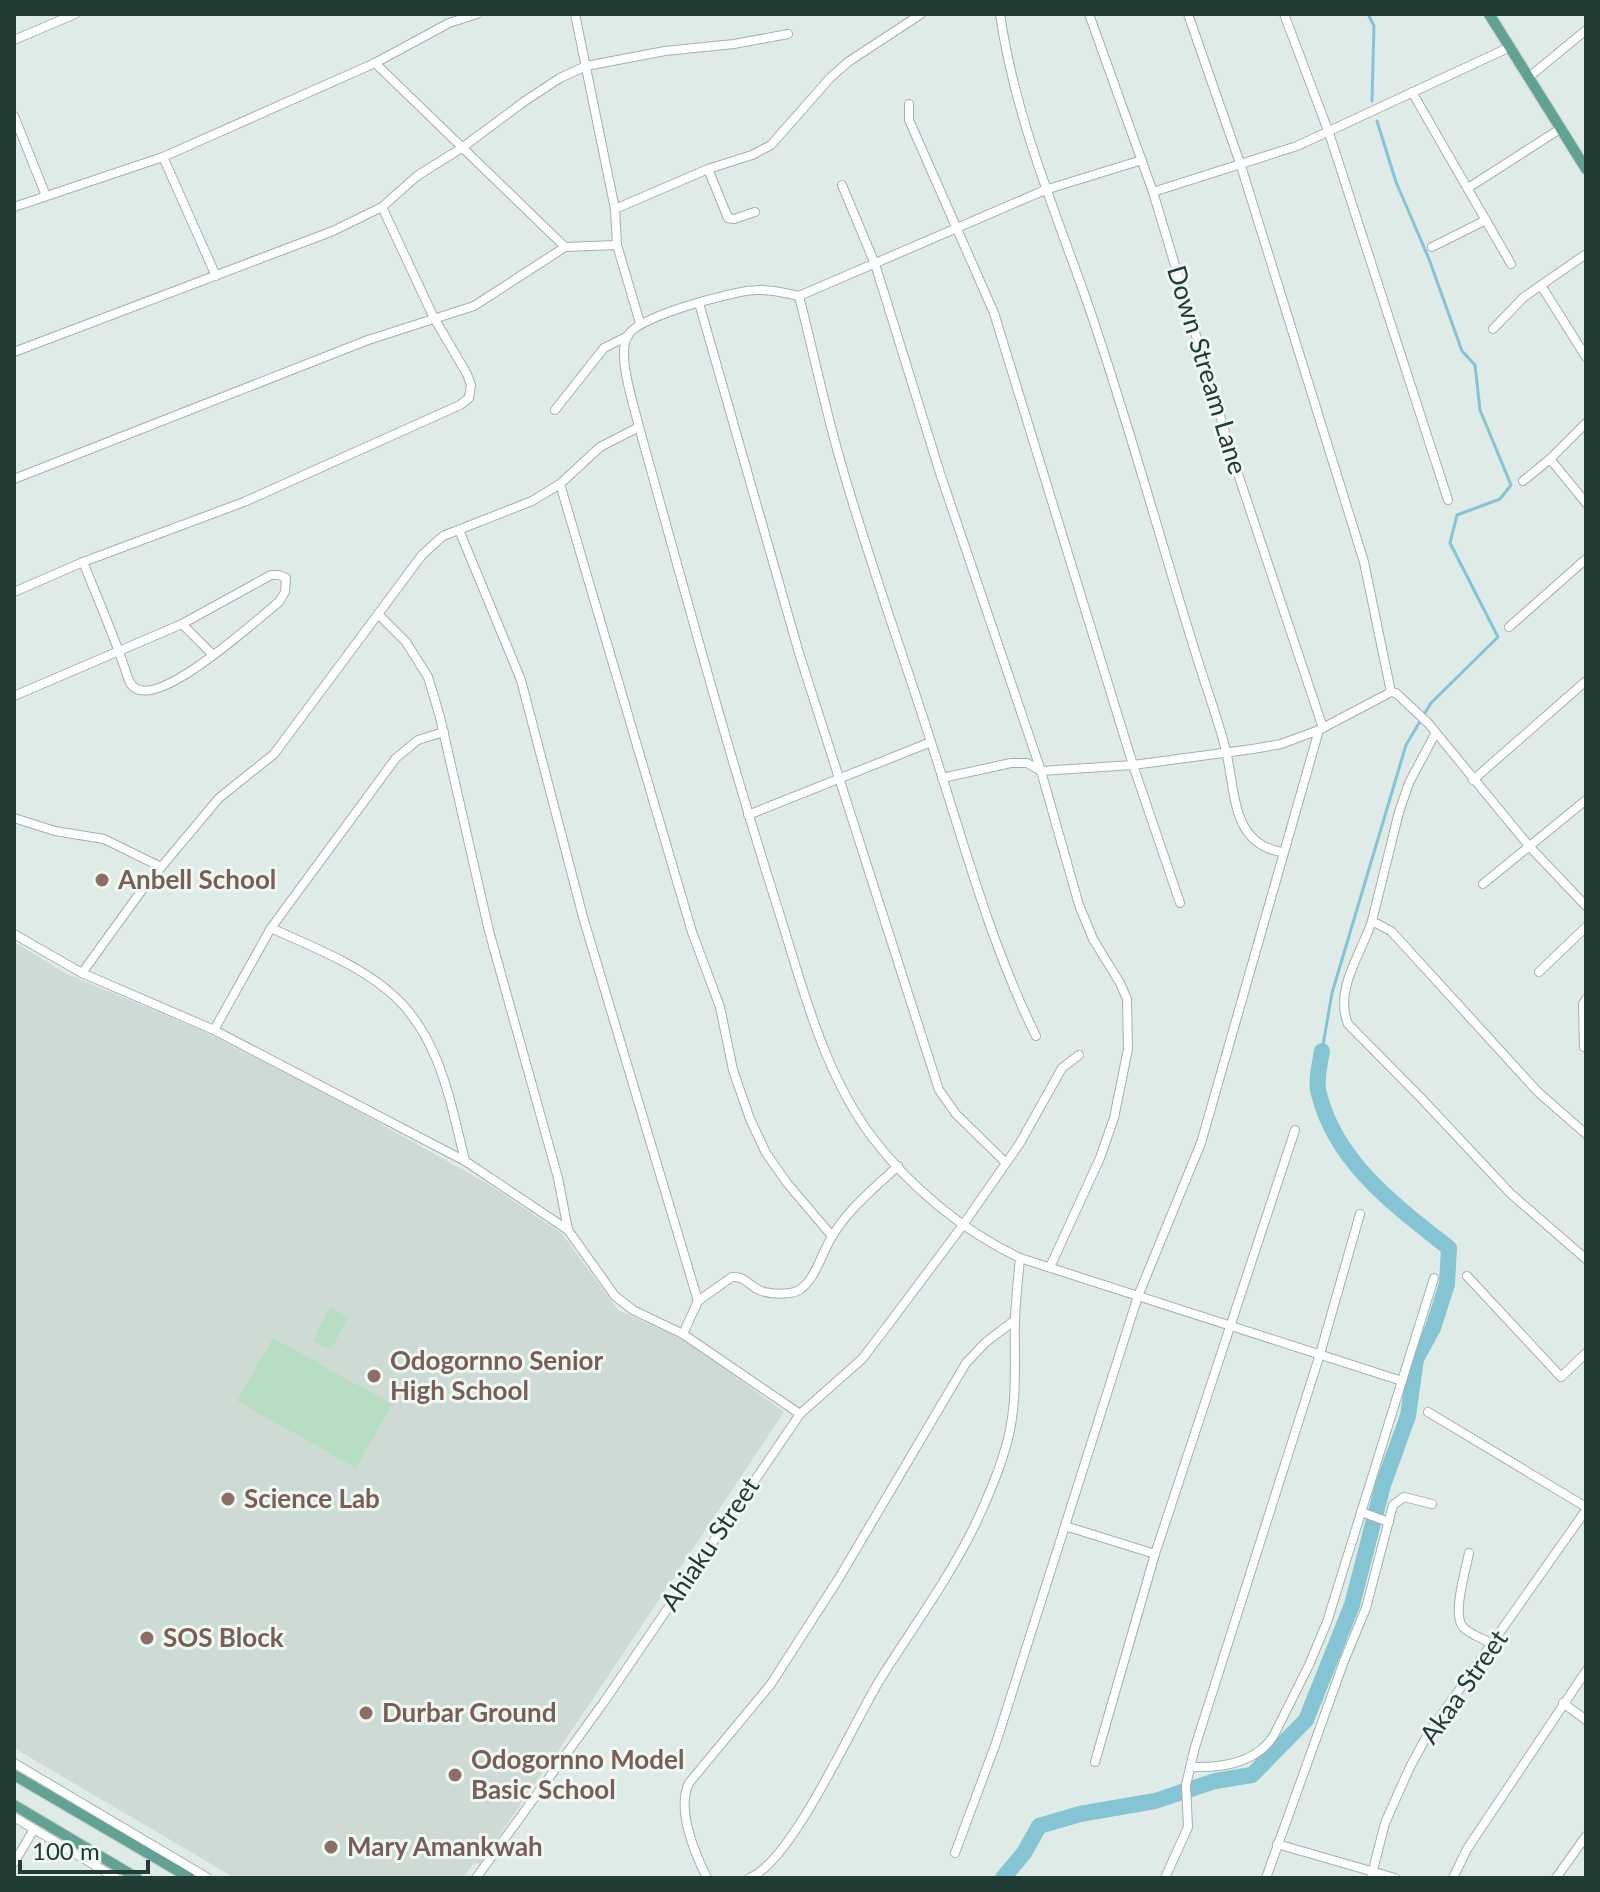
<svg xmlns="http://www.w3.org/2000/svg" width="1600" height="1892" font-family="Lato,sans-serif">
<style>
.built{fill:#cedbd5}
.green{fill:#b7ddc3}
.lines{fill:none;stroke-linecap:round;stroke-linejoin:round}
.stream{stroke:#85c4d3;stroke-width:3}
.river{stroke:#85c4d3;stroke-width:16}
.minor-casing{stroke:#a2b3ad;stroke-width:10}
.major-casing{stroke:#c1c8c6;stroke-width:12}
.minor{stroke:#fff;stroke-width:8}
.major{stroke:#62a294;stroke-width:10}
.education-dot{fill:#8d6e63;stroke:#f0f8f4;stroke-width:3}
.labels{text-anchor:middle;stroke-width:6;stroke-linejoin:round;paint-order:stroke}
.street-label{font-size:26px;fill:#203c35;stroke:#f0f8f4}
.education-label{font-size:26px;font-weight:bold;fill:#785e54;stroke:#f0f8f4;text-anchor:start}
</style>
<rect width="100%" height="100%" fill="#dfebe6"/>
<polygon class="built" points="14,942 67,974 198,1029 309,1084 488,1184 562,1234 618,1310 685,1340 784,1412 560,1748 479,1864 474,1862 463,1878 235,1878 14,1748"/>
<g class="green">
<polygon points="330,1307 348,1317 331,1350 313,1341"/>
<polygon points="273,1338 392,1404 356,1468 237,1401"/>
</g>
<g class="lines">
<g class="stream">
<polyline points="1368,14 1374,26 1372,101"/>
<polyline points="1322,1051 1332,993 1406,745 1431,703 1498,637 1450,543 1457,515 1500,499 1511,485 1480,410 1475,365 1462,351 1429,259 1396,182 1377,121"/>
</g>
<path class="river" d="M1003,1878L1024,1853L1039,1826L1080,1814L1155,1801L1215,1781L1252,1775L1306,1720L1352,1605L1383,1485L1408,1416L1416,1359L1433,1328L1447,1284L1449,1248C1397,1207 1336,1163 1319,1094C1315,1082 1320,1064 1322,1051"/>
<defs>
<g id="minor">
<polyline points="575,14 615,209 617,245 640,323"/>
<path d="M1000,14C1014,111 1051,201 1084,293C1127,415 1160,541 1199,664C1208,693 1219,722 1226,751C1236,792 1231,845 1283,852"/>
<polyline points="1089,14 1153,192 1233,459 1323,728"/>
<polyline points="1188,14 1241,166 1364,562 1391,692 1396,693 1428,723 1529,846 1586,906"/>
<polyline points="1284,14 1329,133 1448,500"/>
<polyline points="14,40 75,14"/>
<polyline points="375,63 565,247"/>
<polyline points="1529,77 1586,30"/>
<polyline points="1412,92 1511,264"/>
<polyline points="909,104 909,120 994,313 1133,765 1180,903"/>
<polyline points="14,116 46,196"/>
<polyline points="163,157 216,276"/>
<path d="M1142,160L1045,190L799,296C785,293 771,289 756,290C732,291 640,316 628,335C616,354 634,405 639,427C684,588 727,749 778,909C802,985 823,1072 872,1137C910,1187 963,1231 1020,1258L1402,1381"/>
<polyline points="708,169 728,218 734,219 755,212"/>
<polyline points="842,185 875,264 940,473 1041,771 1079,905 1093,939 1120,983 1127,999 1128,1049 1114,1118 1100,1158 1050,1267"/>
<polyline points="1468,188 1560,129"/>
<polyline points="1153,192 1297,146 1510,47"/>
<polyline points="14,207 163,157 375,63 449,23 477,14"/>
<polyline points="615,209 708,169 752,155 771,145 830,78 848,62 921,14"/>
<polyline points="1432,247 1486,220"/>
<polyline points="1542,287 1586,357"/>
<path d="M799,296C812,347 823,399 837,449C864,547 899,642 930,739C963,839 989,941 1036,1036"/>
<polyline points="699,303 799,653 939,1090 956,1114 1006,1163"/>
<polyline points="1493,329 1524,297 1586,254"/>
<polyline points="14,352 333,231 382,207 417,176 463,147 525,101 560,78 586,66 665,51 734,44 788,34"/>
<polyline points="555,410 604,348 628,336"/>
<polyline points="1550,459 1586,503"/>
<polyline points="14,479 368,340 474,306 565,247 617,245"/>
<polyline points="1523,481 1550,459 1586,423"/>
<polyline points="560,484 692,932 720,1007 733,1070 750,1119 766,1153 787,1183 832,1236"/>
<polyline points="459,530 521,680 583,917 698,1301"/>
<polyline points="14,592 83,562 244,502 460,405 469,398 471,385 467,374 434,318 382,207"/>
<polyline points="378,614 406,642 428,677 440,717 489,931 558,1178 568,1230"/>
<polyline points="182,624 213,655"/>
<polyline points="1509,627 1586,559"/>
<path d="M14,696L182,624L271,575H279L286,578L285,592L279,602C256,620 162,707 135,688C128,684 127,673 124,666C112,631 97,597 83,562"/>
<polyline points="942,778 1011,763 1027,763 1041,771 1133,765 1253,749 1281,744 1319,730 1391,692"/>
<polyline points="1473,780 1586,681"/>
<polyline points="748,815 931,742"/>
<polyline points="14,818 55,831 104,839 161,867"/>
<polyline points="1483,884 1586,800"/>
<polyline points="1372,921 1399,812 1409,783 1435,734"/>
<polyline points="271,928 396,758 418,740 444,732"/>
<polyline points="14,934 82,973 214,1030 465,1161 568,1230 615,1296 633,1310 683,1334 800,1414"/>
<polyline points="1539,972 1586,927"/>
<polyline points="82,973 142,890 219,798 274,754 422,555 443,536 532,501 560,484 600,447 639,427"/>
<path d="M214,1030L271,928C310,946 353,962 386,989C439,1031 450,1100 465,1161"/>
<polyline points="1584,1047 1583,1004 1586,999"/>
<path d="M1586,1134L1538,1092L1391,931L1372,921C1361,954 1334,990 1348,1024L1422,1099L1511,1194L1586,1259"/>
<polyline points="1467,1276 1561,1377 1586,1353"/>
<path d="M683,1334L698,1301L732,1277C745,1276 748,1285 759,1290C768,1294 781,1294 790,1293C812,1291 820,1257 830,1240C846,1211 874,1188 898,1166"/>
<polyline points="1428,1412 1586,1507"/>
<polyline points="1361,1512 1389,1522"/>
<polyline points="1065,1526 1155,1554"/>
<path d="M1469,1553C1466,1569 1451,1617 1464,1628C1471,1635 1484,1639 1493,1644"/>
<polyline points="1563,1703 1586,1720"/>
<polyline points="1095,1762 1155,1554 1295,1130"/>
<polyline points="14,1763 208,1878"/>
<path d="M1190,1767C1220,1768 1257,1763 1274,1735L1309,1665L1327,1622L1434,1278"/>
<polyline points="14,1817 116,1878"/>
<polyline points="1277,1844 1395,1878"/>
<polyline points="955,1853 996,1743 1138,1296 1201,1143 1319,730"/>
<polyline points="14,1863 34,1829"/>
<polyline points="476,1878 604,1702 800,1414 862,1359 885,1329 963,1225 1020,1143 1062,1068 1079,1055"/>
<path d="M707,1878C695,1854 676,1809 689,1783L771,1684L839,1578L966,1363L986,1342L1015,1320"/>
<path d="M749,1878C792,1863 854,1721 881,1678C912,1629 947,1581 973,1529C987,1500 1000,1470 1008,1439C1018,1399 1014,1359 1015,1318C1016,1298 1018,1278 1020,1258"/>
<polyline points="1165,1878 1188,1827 1186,1785 1195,1747 1320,1354 1360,1214"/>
<polyline points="1266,1878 1344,1661 1366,1608 1393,1505 1404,1497 1432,1504"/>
<polyline points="1371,1878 1385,1823 1410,1767 1428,1734 1586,1510"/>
<polyline points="1453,1878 1467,1849 1586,1671"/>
<polyline points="1556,1878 1586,1836"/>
</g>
<g id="major">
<polyline points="1489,14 1586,169"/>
<polyline points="14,1775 190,1878"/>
<polyline points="14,1805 137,1878"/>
</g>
</defs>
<use href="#minor" class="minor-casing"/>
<use href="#major" class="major-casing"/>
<use href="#minor" class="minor"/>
<use href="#major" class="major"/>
</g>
<g class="education-dot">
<circle cx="102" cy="880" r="8"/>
<circle cx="374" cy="1376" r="8"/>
<circle cx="228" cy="1499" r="8"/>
<circle cx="147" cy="1638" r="8"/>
<circle cx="366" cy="1713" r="8"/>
<circle cx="455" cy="1775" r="8"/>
<circle cx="331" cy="1847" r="8"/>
</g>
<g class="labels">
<g class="street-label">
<text transform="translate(1207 370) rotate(73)" y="9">Down Stream Lane</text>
<text transform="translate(710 1544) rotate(-56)" y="9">Ahiaku Street</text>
<text transform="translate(1464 1687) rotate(-55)" y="9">Akaa Street</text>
</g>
<g class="education-label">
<text x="118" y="889">Anbell School</text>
<text x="390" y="1370">Odogornno Senior<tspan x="390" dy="30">High School</tspan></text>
<text x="244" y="1508">Science Lab</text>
<text x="163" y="1647">SOS Block</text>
<text x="382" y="1722">Durbar Ground</text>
<text x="471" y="1769">Odogornno Model<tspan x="471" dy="30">Basic School</tspan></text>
<text x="347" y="1856">Mary Amankwah</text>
</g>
</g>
<rect width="1600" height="1892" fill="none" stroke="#203c35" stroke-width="32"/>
<path d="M20 1860v12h128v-12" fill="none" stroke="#203c35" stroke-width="4"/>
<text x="32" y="1860" font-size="24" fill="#203c35" stroke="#f0f8f4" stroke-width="6" paint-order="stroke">100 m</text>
</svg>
